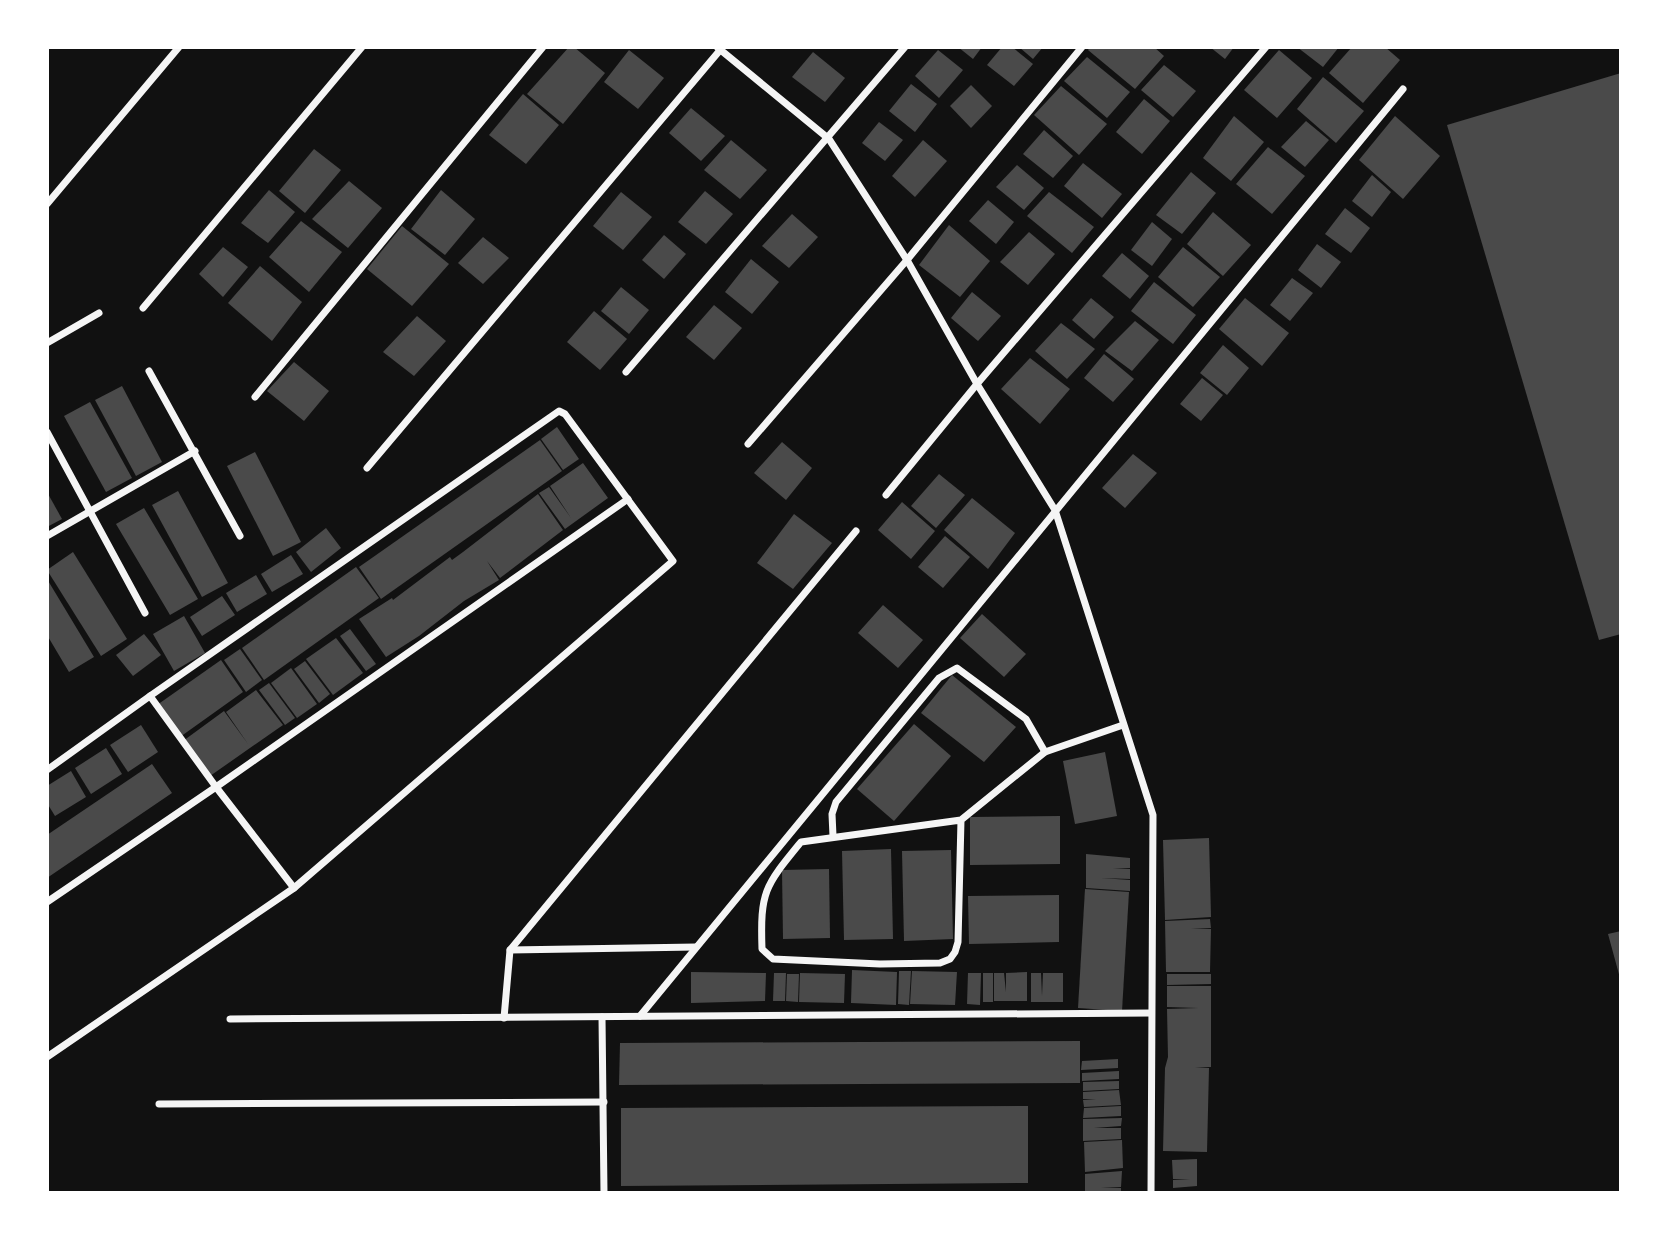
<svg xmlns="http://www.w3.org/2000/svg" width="1668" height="1240" font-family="'Varela Round',sans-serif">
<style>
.building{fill:#4a4a4a}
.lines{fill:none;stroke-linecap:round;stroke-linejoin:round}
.minor{stroke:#f5f5f5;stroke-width:7}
</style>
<rect width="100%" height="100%" fill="#111"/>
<g class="building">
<polygon points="569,47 574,47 605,73 563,124 527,94"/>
<polygon points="958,47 982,47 973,59"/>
<polygon points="1002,47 1012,47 1033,64 1014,86 987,65"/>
<polygon points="1019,47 1043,47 1033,59"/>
<polygon points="1090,47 1154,47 1164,56 1135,89 1088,50"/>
<polygon points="1210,47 1234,47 1225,59"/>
<polygon points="1297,47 1339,47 1323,67"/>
<polygon points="1352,47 1385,47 1400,60 1363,103 1329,73"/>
<polygon points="629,50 664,78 638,109 604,82"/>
<polygon points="938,50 963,70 939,98 915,76"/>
<polygon points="1279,50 1312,78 1277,118 1244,90"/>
<polygon points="813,52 845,78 825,102 792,77"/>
<polygon points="1087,57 1130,92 1107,118 1064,81"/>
<polygon points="1164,65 1196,91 1173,117 1141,90"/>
<polygon points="1621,73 1621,634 1599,640 1447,125"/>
<polygon points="1323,77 1364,111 1336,143 1297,109"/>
<polygon points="911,84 937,104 915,132 889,111"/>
<polygon points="971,85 992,106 971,128 950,106"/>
<polygon points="1061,86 1107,124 1079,155 1034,115"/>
<polygon points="523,94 559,125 526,164 489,135"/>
<polygon points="1144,99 1170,121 1142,154 1116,132"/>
<polygon points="691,108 725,136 701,161 669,133"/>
<polygon points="1234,116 1264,142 1231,181 1203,158"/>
<polygon points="1395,116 1440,156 1403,199 1359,160"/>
<polygon points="1306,121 1329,140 1305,167 1281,147"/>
<polygon points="879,122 903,140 885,161 862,143"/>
<polygon points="1044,130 1073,156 1053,178 1023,154"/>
<polygon points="731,140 767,170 740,199 704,170"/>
<polygon points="923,140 947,161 915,197 892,176"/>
<polygon points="1268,147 1305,176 1272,214 1236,184"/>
<polygon points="314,149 341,170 305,213 279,191"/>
<polygon points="1083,163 1122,194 1102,218 1064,186"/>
<polygon points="1017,165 1044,188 1024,210 996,187"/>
<polygon points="1191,172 1216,193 1182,234 1156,215"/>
<polygon points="1372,175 1391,192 1372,217 1352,201"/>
<polygon points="349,181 382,208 348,248 312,219"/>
<polygon points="269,190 295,212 268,243 241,223"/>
<polygon points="441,190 475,219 445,255 411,229"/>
<polygon points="705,191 733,214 706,244 678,222"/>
<polygon points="621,192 652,217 623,250 593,226"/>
<polygon points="1049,192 1094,227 1072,253 1027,216"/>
<polygon points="988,200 1014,222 996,244 969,221"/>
<polygon points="1345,208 1370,228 1351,253 1325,234"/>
<polygon points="1213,212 1251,245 1223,276 1187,244"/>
<polygon points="792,214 818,237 789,268 762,246"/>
<polygon points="301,221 342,252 309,292 269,257"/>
<polygon points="1152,222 1172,239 1152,266 1131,250"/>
<polygon points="949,225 990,261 960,297 919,265"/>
<polygon points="402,226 449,264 412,306 367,269"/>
<polygon points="1029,232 1055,254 1028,285 1000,262"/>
<polygon points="664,235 686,254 664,279 642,260"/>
<polygon points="483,237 509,258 483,284 458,263"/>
<polygon points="1317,244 1341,262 1321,288 1298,270"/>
<polygon points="223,247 248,267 223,297 199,274"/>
<polygon points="1183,247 1220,277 1193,307 1158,277"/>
<polygon points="1122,253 1149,276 1130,299 1102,276"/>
<polygon points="751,259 779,282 752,314 725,292"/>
<polygon points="260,266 302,302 272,341 228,303"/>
<polygon points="1292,278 1313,293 1290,321 1270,305"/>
<polygon points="1154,282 1196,315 1173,344 1131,311"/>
<polygon points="621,287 649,310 629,334 601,311"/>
<polygon points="972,292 1001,316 978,341 951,318"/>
<polygon points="1091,298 1114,317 1094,339 1072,320"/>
<polygon points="1245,298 1289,333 1262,366 1219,329"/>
<polygon points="714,305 742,328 714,360 686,337"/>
<polygon points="594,311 627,339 600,370 567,342"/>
<polygon points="417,316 446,341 414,376 383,352"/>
<polygon points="1135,321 1159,340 1132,371 1105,351"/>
<polygon points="1061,323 1095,349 1067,379 1035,351"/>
<polygon points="1223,345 1249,368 1227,395 1200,373"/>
<polygon points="1104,354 1134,379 1113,402 1084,378"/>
<polygon points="1030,358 1070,389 1040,424 1001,389"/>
<polygon points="294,362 329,391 304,421 267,391"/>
<polygon points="1202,378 1223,395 1201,421 1180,404"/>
<polygon points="122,386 162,462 136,476 95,400"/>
<polygon points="90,402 132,478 106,492 64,416"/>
<polygon points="557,427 579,459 563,470 541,439"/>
<polygon points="540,440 562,471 381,599 359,567"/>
<polygon points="782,442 812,468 786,500 754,473"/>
<polygon points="255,452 301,542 273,556 227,466"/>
<polygon points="1133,454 1157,473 1125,508 1102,488"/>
<polygon points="583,463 608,498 565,529 539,493 549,487 571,518 550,486"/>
<polygon points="939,474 965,495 936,528 911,506"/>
<polygon points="178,491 228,583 202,597 152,505"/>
<polygon points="47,492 62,519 47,527"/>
<polygon points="538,494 563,530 500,578 487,561 499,580 464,601 419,636 386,657 359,619 392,598 393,600 450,557 452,560 463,552"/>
<polygon points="972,498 1015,533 988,569 944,530"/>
<polygon points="902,502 935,531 911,559 878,530"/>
<polygon points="144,508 198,599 170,615 116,524"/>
<polygon points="794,514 832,543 793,589 757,563"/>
<polygon points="326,528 341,548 311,572 296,552"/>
<polygon points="945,536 970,557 943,588 918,567"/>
<polygon points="73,552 127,639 101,656 47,570"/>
<polygon points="291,555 303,574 272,592 261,574"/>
<polygon points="356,567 379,598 264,680 242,648"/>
<polygon points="256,575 267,594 237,612 226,593"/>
<polygon points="47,579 94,657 69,672 47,635"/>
<polygon points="222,596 235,615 202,636 190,617"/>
<polygon points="883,605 923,640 898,668 858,633"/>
<polygon points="982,614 1026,654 1004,677 960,638"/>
<polygon points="184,616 205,653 174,671 153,634"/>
<polygon points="350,629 376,664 366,671 340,636"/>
<polygon points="144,634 161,655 133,676 116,655"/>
<polygon points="336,638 363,673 333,695 306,659"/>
<polygon points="240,649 262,680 246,692 224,660"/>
<polygon points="221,660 243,692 180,737 157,705"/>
<polygon points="305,661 330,694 319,703 294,669"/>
<polygon points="291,668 317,704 297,718 271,683"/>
<polygon points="952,675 1016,727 984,762 921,713"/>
<polygon points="269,683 295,718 285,725 259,690"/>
<polygon points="256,690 283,725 210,776 183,741 224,711 248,744 226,712"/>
<polygon points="914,724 951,756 894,821 857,789"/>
<polygon points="141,725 158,752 128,772 110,745"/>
<polygon points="106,748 122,774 91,794 75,768"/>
<polygon points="1105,752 1117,816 1075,824 1063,761"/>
<polygon points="152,764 172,793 47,878 47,835"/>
<polygon points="71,771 86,797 55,816 47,803 47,786"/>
<polygon points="1060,816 1060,864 970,865 970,817"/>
<polygon points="1209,838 1211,917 1165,920 1163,840"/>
<polygon points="891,849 893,939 844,940 842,851"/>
<polygon points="951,850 953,939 904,941 902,851"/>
<polygon points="1086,854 1130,858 1130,868 1113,868 1130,869 1130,879 1101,878 1130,880 1130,891 1086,888"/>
<polygon points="829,869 830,938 783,939 782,870"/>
<polygon points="1085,889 1129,892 1122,1011 1078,1008"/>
<polygon points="1059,895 1059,942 969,944 968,896"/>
<polygon points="1210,919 1211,928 1191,928 1211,929 1210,972 1166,972 1165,921"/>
<polygon points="1621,931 1621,978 1620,978 1608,934"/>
<polygon points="852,970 897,972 896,1005 851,1003"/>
<polygon points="899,971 911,971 909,1005 898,1004"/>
<polygon points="912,971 957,972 955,1005 910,1004"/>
<polygon points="691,972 766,973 765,1001 691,1003"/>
<polygon points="1027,972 1027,1001 994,1001 994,973 1004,973 1006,992 1006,973"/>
<polygon points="774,973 786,973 785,1001 773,1001"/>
<polygon points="800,973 845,974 844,1003 799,1002"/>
<polygon points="968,973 981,973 980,1005 967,1004"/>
<rect x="983" y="973" width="10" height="29"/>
<polygon points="1031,973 1041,973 1042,996 1043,973 1063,973 1063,1002 1031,1002"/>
<polygon points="787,974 799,974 798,1002 786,1001"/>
<polygon points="1167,974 1211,974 1211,984 1167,985"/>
<polygon points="1167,986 1211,986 1211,1067 1195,1067 1209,1068 1207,1152 1163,1151 1165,1068 1168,1057 1167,1009 1198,1008 1167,1007"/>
<polygon points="1080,1041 1080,1083 619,1085 620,1043"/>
<polygon points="1118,1059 1118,1068 1081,1070 1082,1061"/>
<polygon points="1119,1071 1119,1079 1082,1081 1082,1073"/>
<polygon points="1119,1081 1119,1089 1083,1091 1083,1082"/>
<polygon points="1119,1090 1121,1105 1084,1107 1083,1100 1096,1099 1083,1099 1083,1092"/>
<polygon points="1028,1106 1028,1183 621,1186 621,1108"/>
<polygon points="1121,1106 1121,1116 1083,1118 1084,1108"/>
<polygon points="1122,1118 1121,1126 1094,1128 1121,1128 1121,1139 1083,1141 1083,1119"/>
<polygon points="1122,1140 1123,1168 1085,1172 1084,1142"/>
<polygon points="1197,1159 1197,1186 1173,1188 1173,1180 1190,1179 1173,1179 1172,1160"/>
<polygon points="1122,1171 1121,1187 1101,1188 1121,1188 1121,1193 1085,1193 1085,1174"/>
</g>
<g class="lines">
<g class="minor">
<polyline points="717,47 829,139 907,260 977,384 1055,510 1153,815 1151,1193"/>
<polyline points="47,204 179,47"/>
<polyline points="143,308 362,47"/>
<polyline points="47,343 99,313"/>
<polyline points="149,371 240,536"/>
<polyline points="626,372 905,47"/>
<polyline points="255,397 543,47"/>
<polyline points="47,432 145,613"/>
<polyline points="748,444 907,260 1082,47"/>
<polyline points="367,468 721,49"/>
<polyline points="886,495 977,384 1266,47"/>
<polyline points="47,536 195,451"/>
<polyline points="47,770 150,696 216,787 294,888"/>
<path d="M961,820L958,942L955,952L950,959L940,963L880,964L773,959L762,949C760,891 765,886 801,842L961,820L1045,752L1123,725"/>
<polyline points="833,836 832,814 836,802 939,678 957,668 1026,719 1045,752"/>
<polyline points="47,902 216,787 628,499"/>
<polyline points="510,950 696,947"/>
<polyline points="640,1016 1403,89"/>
<polyline points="602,1017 604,1193"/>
<polyline points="504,1018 510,950 856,531"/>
<polyline points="230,1019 1151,1013"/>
<polyline points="47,1057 294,888 673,561 565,414 559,411 150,696"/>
<polyline points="159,1104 604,1102"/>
</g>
</g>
<rect width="1668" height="1240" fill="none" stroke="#ffffff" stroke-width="98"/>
</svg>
